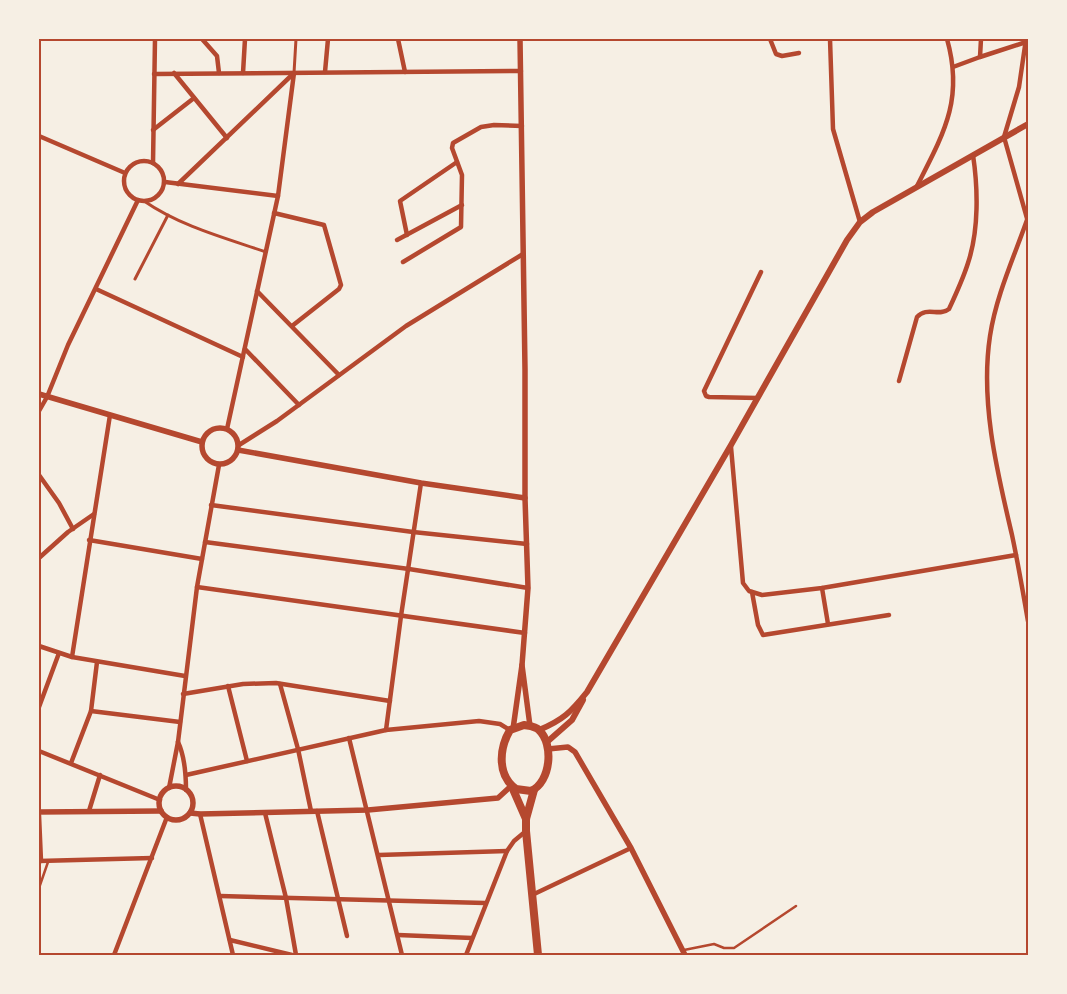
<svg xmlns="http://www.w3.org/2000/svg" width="1067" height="994" font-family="Signika,sans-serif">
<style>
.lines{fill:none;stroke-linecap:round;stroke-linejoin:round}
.service{stroke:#b5482f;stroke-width:2.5}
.pedestrian{stroke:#b5482f;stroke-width:3}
.minor{stroke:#b5482f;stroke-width:4.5}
.tertiary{stroke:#b5482f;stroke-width:5.5}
.secondary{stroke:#b5482f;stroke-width:6}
.trunk{stroke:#b5482f;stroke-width:8}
.neatline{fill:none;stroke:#b5482f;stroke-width:2}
</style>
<rect width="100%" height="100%" fill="#f6efe4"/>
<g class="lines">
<g class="service">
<polyline points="39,888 48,862"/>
<polyline points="684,950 714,944 724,948 734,948 796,906"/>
</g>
<g class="pedestrian">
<polyline points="294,73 296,39"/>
<path d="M144,201C180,226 225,238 266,252"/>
<polyline points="135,279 168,215"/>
</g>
<g class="minor">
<polyline points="202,39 217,56 219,73"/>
<polyline points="398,39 405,72"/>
<polyline points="770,39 776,54 782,56 799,53"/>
<polyline points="830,39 833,129 860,222"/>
<polyline points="981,39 980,57 1026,42"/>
<polyline points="1026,39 1019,87 1004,137 1028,222"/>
<polyline points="953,67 980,57"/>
<polyline points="325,72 328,39"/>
<polyline points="174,73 227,138"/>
<polyline points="243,73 245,39"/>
<polyline points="154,74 521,71"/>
<polyline points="153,130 194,98"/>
<polyline points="39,136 125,173"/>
<circle cx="144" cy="181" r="20"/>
<polyline points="153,163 155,39"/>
<polyline points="165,182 278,196"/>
<polyline points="178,184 294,73"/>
<path d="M917,186C944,133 964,99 947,39"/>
<polyline points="274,213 324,225 341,285 339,289 292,326"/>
<path d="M1027,220C1014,257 996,296 990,336C980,402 997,471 1012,535C1018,563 1023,592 1028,621"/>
<polyline points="407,235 400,201 457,162"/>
<polyline points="397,240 462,205"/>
<polyline points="403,262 461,227 462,175 452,148 453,143 481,127 494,125 522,126"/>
<polyline points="96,289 243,357"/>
<polyline points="257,291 339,375"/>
<polyline points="245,349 299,405"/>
<path d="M899,381L917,317C927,306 939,317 949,309C956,294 963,279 968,263C979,230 978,188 973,155"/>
<polyline points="758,398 709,397 706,396 704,391 761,272"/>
<polyline points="39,411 47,397 68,345 138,200"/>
<polyline points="227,429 278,196 294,73"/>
<polyline points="239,445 277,421 406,326 523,254"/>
<polyline points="731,447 743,583 749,591 762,595 822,588 1016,555"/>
<polyline points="39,475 59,503 73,529"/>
<polyline points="211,505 413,532 527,544"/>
<polyline points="89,540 202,559"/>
<polyline points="205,542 409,569 528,588"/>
<polyline points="39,558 68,532 94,514"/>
<polyline points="197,587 525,633"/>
<polyline points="822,588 828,624"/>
<polyline points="752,592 758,625 763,635 889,615"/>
<polyline points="39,646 72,657 185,676"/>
<polyline points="72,657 110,415"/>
<polyline points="280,684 298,749 311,811"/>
<polyline points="228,686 247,761"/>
<polyline points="183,694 243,684 276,683 390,701"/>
<polyline points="39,707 59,653"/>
<polyline points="91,711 97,662"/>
<polyline points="386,730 401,616 421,483"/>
<polyline points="349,738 402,955"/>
<path d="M178,742C185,757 186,774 186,790"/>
<polyline points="39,751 160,800"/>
<polyline points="71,763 91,711 180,722"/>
<polyline points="186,775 386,730 479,721 500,724 510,730"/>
<polyline points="169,788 178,742 197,587 219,465"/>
<polyline points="89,811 100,775"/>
<polyline points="317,811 347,936"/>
<polyline points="265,813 286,898 296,955"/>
<polyline points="200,814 233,955"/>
<polyline points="39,815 41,861"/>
<polyline points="379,855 507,851"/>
<polyline points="39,861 152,858"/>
<polyline points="532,895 631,848"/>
<polyline points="220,896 485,903"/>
<polyline points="398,935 472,938"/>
<polyline points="230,940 292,955"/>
<polyline points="114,955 167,817"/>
<polyline points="466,955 507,851 514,841 526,831"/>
</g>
<g class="tertiary">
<polyline points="520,39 525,369 525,498 528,588 522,665"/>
<polyline points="39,394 202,442"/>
<circle cx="220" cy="446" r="18"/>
<polyline points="238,450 421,483 525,498"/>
<polyline points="513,729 522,665 530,726"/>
<polyline points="548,749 568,747 575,752 631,848 685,955"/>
<circle cx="176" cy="803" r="17"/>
<polyline points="39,812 161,811"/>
<polyline points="190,813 200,814 368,810 498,798 511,786"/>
</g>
<g class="secondary">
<path d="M539,730C563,720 571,712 587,692L731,445L847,240L860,222L873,212L1028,124"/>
<polyline points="547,742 572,720 583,700"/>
</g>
<g class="trunk">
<path d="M524,725C529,726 535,726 539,730C554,744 551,782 531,791L516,789C497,775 499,749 510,730Z"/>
<polyline points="512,787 526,819"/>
<polyline points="534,790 526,819 526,831 538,955"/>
</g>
</g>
<rect width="1067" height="994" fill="none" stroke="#f6efe4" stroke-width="80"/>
<rect x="40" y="40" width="987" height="914" class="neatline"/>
</svg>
